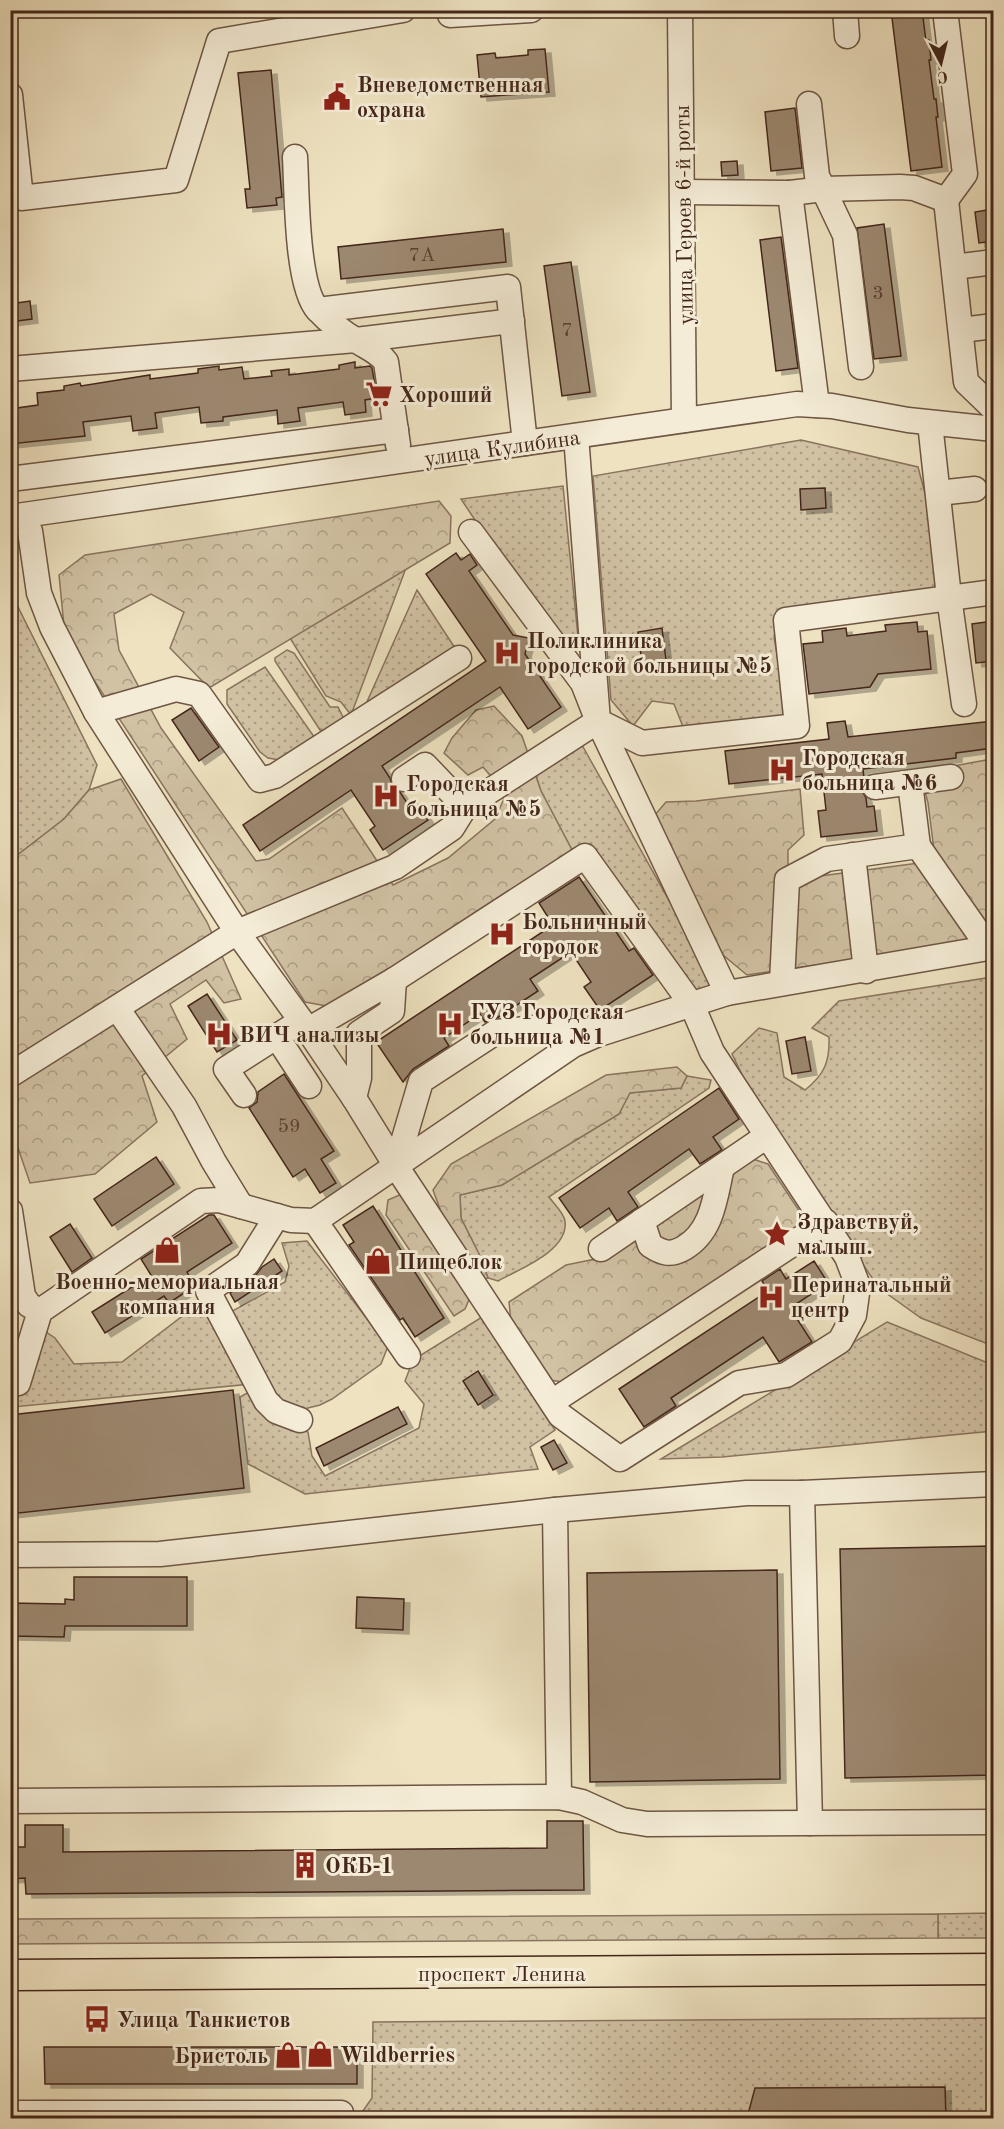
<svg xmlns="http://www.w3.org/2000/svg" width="1004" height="2129" font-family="'Old Standard TT',serif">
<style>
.grass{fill:url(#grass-dots);stroke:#8a745f;stroke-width:1.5}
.forest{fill:url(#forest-crowns);stroke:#8a745f;stroke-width:1.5}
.building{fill:#9c8870;stroke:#44271a;stroke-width:1.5;filter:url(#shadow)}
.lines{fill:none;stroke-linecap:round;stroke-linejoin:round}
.minor-casing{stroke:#6e5644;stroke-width:27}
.major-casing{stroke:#44271a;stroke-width:33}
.minor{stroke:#f4ecd6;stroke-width:24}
.major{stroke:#eee2c0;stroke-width:30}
.labels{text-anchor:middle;stroke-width:6;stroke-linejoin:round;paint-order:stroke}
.number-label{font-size:20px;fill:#5a3f30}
.poi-label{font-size:22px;font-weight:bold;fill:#44271a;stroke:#f4ecd6;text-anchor:start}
.street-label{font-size:22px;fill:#44271a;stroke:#f4ecd6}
</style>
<defs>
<pattern id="grass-dots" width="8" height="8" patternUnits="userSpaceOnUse" patternTransform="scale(1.5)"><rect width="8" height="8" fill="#d1c2a4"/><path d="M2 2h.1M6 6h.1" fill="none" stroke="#ab9e85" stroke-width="1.8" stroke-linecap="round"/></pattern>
<pattern id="forest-crowns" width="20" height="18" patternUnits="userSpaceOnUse" patternTransform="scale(1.5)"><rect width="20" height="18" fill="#d1c2a4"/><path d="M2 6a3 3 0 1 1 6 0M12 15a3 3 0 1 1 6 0" fill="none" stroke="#ab9e85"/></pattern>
<filter id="shadow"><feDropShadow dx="6" dy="4" stdDeviation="0" flood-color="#0004"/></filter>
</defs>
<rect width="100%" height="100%" fill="#eee2c0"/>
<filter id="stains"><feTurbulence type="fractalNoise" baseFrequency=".00333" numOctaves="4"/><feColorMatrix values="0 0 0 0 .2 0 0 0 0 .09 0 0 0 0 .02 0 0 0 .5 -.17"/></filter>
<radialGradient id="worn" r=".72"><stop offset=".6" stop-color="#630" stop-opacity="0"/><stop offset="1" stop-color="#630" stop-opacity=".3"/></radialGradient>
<g class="grass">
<polygon points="801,440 918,467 927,501 938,594 780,610 774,637 788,719 685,732 674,704 652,701 633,726 611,700 593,476"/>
<polygon points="563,486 578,637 568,645 479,526 461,499"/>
<polygon points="406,568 351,715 341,702 326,696 290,638"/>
<polygon points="417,590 457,651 366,704"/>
<polygon points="10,597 13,597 97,765 89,790 64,819 11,860"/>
<polygon points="287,650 294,653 330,707 338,707 344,719 327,731 320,730 275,661 275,658"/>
<polygon points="265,667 315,738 285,761 268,758 260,752 227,704 227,690"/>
<polygon points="582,745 709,972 710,986 699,991 684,986 582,844 572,850 541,791 535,773"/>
<path d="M993,977V1102L986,1109L987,1137L992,1164L994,1165L993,1346L921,1318L879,1288L763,1118L732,1054L759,1028L777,1033L784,1077L805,1090C824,1075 830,1062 829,1037L812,1028L839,1001Z"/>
<path d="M687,1076L711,1080L709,1088L549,1197C554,1204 564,1213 565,1221C569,1251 519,1269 498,1281L488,1278L481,1258L461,1218L460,1195L502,1185L619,1114L629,1093L681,1088Z"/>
<polygon points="307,1241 388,1346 381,1364 332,1399 320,1405 296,1411 274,1404 227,1314 285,1282 289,1266 282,1243"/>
<polygon points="205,1299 251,1384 13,1407 24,1384 43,1330 55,1338 74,1364 122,1362"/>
<polygon points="482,1317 555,1430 530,1447 538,1469 305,1494 248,1464 240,1397 253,1390 273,1420 308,1432 312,1456 325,1476 419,1428 424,1404 405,1381 413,1360"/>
<polygon points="887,1322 993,1365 993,1431 722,1457 661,1459"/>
<polygon points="993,1913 993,1938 938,1938 938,1914"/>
<polygon points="993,2018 993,2118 358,2118 372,2098 373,2022"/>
</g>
<g class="forest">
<polygon points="439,501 451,516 450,543 209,688 170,648 184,612 151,594 114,614 119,650 161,728 256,861 269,859 342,808 393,885 448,858 495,819 506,794 483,767 468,775 444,753 452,738 476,710 494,706 522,736 541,791 572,850 332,1007 305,1002 65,636 59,575 85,555"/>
<polygon points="992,759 993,940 747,975 723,955 654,816 666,802 696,801 800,789 804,835 788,850 788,872 805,878 919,863 934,850 928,803 920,772"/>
<polygon points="121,779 207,922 241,999 224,1003 206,980 170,1004 187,1039 142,1076 157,1122 95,1174 30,1183 18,1148 11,1148 11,860 64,819 89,790"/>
<polygon points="677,1067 687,1076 681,1088 630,1093 619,1114 502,1185 460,1195 461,1218 481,1258 488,1278 482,1280 444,1220 433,1190 451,1164 606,1075"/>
<polygon points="753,1159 768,1164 802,1215 799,1230 788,1237 779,1224 768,1232 777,1244 569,1383 550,1380 511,1322 509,1302 566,1265 605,1257"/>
<polygon points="404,1193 471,1295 465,1309 454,1316 386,1215 388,1200"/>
<polygon points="938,1914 938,1938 11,1944 12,1923 19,1919"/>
</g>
<g class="building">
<polygon points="891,10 922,10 926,41 929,40 931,60 929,60 934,99 936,99 938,117 936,117 942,167 911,171"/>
<polygon points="545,49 549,92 481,97 477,55 495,53 496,58 528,55 528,50"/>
<polygon points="271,70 282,197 276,198 277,205 247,208 245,189 250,189 238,73"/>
<polygon points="795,108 802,168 771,171 765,112"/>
<polygon points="737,161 738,175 722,176 721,162"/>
<polygon points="993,209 993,241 979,243 975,212"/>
<polygon points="884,224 901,356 874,359 857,228"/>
<polygon points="503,229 506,262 341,279 338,247"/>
<polygon points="781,237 798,368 776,371 760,240"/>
<polygon points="571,262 590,392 562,396 544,266"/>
<polygon points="30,301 32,319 10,322 10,304"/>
<polygon points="355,362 355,368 370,366 372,368 377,398 365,400 366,412 345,415 343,402 298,408 300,421 278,424 277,410 223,417 223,421 201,423 199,407 155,413 157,428 133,431 131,416 83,422 85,436 10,444 10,409 38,405 37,393 64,390 64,386 80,383 81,386 150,375 150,379 198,373 198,369 219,366 219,370 242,367 244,379 272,376 271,371 289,369 289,375 339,369 339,365"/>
<polygon points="825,488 826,508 801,510 800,489"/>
<polygon points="456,553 461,560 470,554 477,565 469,571 513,635 529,638 525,654 561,707 528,729 500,687 382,766 390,778 393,787 400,792 409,806 416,801 428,820 383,850 370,830 375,826 351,790 260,851 243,825 486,661 426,574"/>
<polygon points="993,621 993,661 976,663 972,624"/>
<polygon points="917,622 918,632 927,631 931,669 878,674 870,687 809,694 803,644 823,642 822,631 846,628 847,636 886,631 885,625"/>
<polygon points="662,628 666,660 642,663 638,632"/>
<polygon points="191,708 219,747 199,761 172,720"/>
<polygon points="845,721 848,737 993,721 993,748 956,753 956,758 863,769 864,778 861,789 866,798 867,807 874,806 877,831 821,837 818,811 826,810 822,774 729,784 725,751 829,739 827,723"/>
<polygon points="579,877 629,951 634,948 653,975 600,1010 584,987 591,982 571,952 530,979 538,991 497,1018 485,1022 480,1014 444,1038 449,1046 413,1069 403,1082 376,1042 553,925 539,903"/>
<polygon points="207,994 237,1040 217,1052 188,1006"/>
<polygon points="805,1037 811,1071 792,1074 786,1041"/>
<polygon points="284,1074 334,1151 321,1159 336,1183 320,1193 305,1169 293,1177 249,1108 257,1102 258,1092"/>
<polygon points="719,1088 739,1119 713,1137 722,1150 700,1164 689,1149 628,1192 638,1207 617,1221 609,1208 580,1228 559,1198"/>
<polygon points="156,1157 174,1184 112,1226 94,1199"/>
<polygon points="373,1206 444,1318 415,1337 403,1318 400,1320 349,1245 354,1242 343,1225"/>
<polygon points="209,1215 214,1215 232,1243 187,1272 195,1286 169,1303 164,1296 105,1333 92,1312 151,1275 141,1259"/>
<polygon points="70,1224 92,1258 72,1272 50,1237"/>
<polygon points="274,1259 282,1271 235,1302 230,1293 255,1276 262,1267"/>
<polygon points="814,1261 828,1283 790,1308 812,1342 779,1362 763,1337 671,1398 676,1406 644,1427 619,1389 768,1291 762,1281 780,1269 786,1279"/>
<polygon points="478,1371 493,1395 478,1405 463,1381"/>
<polygon points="233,1390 244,1488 10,1514 10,1415"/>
<polygon points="398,1407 407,1424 324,1466 316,1448"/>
<polygon points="554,1440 567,1463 553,1470 541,1447"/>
<polygon points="993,1546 993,1775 845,1778 840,1549"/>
<polygon points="777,1570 780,1779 590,1782 587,1573"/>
<polygon points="74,1577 187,1577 187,1626 65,1626 64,1637 10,1636 10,1603 65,1604 65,1599 74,1600"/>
<polygon points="357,1597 404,1599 403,1630 356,1628"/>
<polygon points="547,1821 583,1821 584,1890 26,1894 25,1878 10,1879 10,1847 25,1847 25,1825 63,1825 63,1852 547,1848"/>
<polygon points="44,2047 357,2047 357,2084 45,2084"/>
<polygon points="945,2087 946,2118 747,2118 755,2088"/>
</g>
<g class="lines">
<defs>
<g id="minor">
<polyline points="680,10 684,420"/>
<polyline points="845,10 847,36"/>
<polyline points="945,10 965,174 946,200 966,382 994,409"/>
<polyline points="450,15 531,10"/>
<polyline points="10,95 21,198 176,180 219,41 403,10"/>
<polyline points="809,104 817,176 845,235 861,367"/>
<path d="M295,157C297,191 296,287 318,310C328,321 344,333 357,341C368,348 379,352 386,362L398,445"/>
<polyline points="683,192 790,193 824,189 900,187 914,188 946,200"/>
<polyline points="790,193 817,405"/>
<polyline points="954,267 994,262"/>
<polyline points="318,310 508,287 525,443"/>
<polyline points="961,330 994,326"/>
<polyline points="10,369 356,340 512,321"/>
<polyline points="930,423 949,597 964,704"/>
<polyline points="576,436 598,721 642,743 797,726 786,620 994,592"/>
<polyline points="10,479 396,430"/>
<polyline points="938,493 975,489"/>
<polyline points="10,517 797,404 832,406 908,420 994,429"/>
<polyline points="30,531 39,593 52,627 96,712 237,932 308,1030 354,1098 396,1166 560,1415 620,1459 739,1383 786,1375 840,1341 854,1315 858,1286 847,1257 712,1052 692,1005 585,856 394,980 308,1030"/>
<polyline points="471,532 583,683 598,721 727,993"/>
<polyline points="96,712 176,689 199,694 260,780 275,776 459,658"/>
<polyline points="404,779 425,765 465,807"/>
<polyline points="910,783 918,846"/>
<polyline points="875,787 951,777"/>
<polyline points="853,855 866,971"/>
<polyline points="782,983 787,880 827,859 918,846 989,948"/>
<polyline points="117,1008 184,1106 214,1162 241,1206"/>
<polyline points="277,1037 309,1086"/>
<polyline points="10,1075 237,932 395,867 452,828 465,807 598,721"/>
<polyline points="244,1095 226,1069 301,1021"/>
<polyline points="354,1098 359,1078 359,1033 392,1011 394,980"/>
<polyline points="396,1166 421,1081 496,1032 584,1023 596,1035"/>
<polyline points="10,1211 23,1296 29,1305 40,1311"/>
<polyline points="277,1216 247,1264 208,1291 266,1401 276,1411 300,1420"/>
<polyline points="315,1221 408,1356"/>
<path d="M642,1221L650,1245C662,1253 670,1256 684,1248C713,1231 715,1197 722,1167"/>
<polyline points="601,1249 767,1136"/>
<polyline points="10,1384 18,1383 40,1311 201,1201 219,1200 291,1220 315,1221 573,1045 596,1035 727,993 994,947"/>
<polyline points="552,1402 826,1222"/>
<polyline points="802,1493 810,1823"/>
<polyline points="555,1510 559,1797"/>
<polyline points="10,1555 160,1554 555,1510 747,1493 802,1493 994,1484"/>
<polyline points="10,1801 559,1797 582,1802 622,1820 647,1824 994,1822"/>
<polyline points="10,2113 341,2113"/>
</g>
<polyline id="major" points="10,1975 994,1969"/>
</defs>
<use href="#minor" class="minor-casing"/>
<use href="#major" class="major-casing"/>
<use href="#minor" class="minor"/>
<use href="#major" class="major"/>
</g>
<defs>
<symbol id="civic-bare" viewBox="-9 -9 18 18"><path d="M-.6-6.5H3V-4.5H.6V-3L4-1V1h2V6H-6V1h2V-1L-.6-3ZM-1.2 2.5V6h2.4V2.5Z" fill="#8f2418" stroke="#f4ecd6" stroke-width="2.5" paint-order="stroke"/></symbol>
<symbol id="supermarket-bare" viewBox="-9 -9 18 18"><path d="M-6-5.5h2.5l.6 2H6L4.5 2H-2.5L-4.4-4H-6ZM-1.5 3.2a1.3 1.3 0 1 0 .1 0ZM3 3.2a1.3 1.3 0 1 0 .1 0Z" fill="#8f2418" stroke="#f4ecd6" stroke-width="2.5" paint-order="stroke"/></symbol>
<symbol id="hospital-bare" viewBox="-9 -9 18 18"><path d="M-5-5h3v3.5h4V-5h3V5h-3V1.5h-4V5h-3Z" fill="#8f2418" stroke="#f4ecd6" stroke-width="2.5" paint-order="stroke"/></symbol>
<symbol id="sight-bare" viewBox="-9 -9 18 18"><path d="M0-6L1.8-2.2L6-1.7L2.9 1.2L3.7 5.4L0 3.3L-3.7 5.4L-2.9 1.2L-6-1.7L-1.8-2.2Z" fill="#8f2418" stroke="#f4ecd6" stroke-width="2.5" paint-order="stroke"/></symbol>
<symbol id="shop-bare" viewBox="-9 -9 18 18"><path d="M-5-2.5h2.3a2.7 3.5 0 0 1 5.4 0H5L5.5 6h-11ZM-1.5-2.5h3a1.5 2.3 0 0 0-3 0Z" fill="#8f2418" stroke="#f4ecd6" stroke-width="2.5" paint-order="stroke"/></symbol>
<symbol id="building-bare" viewBox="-9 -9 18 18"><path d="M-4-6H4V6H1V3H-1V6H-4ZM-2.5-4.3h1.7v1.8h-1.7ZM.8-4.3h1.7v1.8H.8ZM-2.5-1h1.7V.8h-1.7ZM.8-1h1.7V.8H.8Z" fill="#8f2418" stroke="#f4ecd6" stroke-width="2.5" paint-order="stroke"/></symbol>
<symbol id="bus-bare" viewBox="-9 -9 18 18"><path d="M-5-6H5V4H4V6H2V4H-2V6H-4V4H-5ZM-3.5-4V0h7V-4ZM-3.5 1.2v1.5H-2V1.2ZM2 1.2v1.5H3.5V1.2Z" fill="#8f2418" stroke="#f4ecd6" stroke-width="2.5" paint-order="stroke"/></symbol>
</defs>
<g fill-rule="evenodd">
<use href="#civic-bare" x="318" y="78" width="38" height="38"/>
<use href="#supermarket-bare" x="360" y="375" width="38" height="38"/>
<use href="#hospital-bare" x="488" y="634" width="38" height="38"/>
<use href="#hospital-bare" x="763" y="751" width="38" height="38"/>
<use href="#hospital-bare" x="367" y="777" width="38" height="38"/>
<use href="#hospital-bare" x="483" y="915" width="38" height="38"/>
<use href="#hospital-bare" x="431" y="1005" width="38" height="38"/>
<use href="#hospital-bare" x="200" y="1015" width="38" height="38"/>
<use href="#sight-bare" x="758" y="1215" width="38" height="38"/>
<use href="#shop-bare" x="148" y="1231" width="38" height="38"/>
<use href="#shop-bare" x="359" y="1242" width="38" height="38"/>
<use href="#hospital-bare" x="752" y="1278" width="38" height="38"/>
<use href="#building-bare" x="286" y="1846" width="38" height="38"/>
<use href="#bus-bare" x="78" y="2000" width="38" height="38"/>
<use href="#shop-bare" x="301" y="2035" width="38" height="38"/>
<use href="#shop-bare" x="269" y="2036" width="38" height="38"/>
</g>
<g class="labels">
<g class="number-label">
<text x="422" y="261">7А</text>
<text x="878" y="299">3</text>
<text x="567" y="336">7</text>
<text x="289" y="1132">59</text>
</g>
<g class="poi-label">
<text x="357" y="92">Вневедомственная<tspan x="357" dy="25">охрана</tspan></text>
<text x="399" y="402">Хороший</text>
<text x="527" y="648">Поликлиника<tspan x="527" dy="25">городской больницы №5</tspan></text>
<text x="802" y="765">Городская<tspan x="802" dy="25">больница №6</tspan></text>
<text x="406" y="791">Городская<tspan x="406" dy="25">больница №5</tspan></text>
<text x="522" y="929">Больничный<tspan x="522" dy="25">городок</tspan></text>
<text x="470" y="1019">ГУЗ Городская<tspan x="470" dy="25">больница №1</tspan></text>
<text x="239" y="1042">ВИЧ анализы</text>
<text x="797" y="1229">Здравствуй,<tspan x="797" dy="25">малыш.</tspan></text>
<text x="398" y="1269">Пищеблок</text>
<text x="167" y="1289" text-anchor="middle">Военно-мемориальная<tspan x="167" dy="25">компания</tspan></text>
<text x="791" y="1292">Перинатальный<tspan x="791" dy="25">центр</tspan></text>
<text x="325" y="1873">ОКБ-1</text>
<text x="117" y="2027">Улица Танкистов</text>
<text x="340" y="2062">Wildberries</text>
<text x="268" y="2063" text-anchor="end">Бристоль</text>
</g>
<g class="street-label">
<text transform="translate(683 215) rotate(-91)" y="8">улица Героев 6-й роты</text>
<text transform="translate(502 447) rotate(-8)" y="8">улица Кулибина</text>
<text x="502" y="1981">проспект Ленина</text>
</g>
</g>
<rect width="1004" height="2129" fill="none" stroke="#eee2c0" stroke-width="36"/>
<rect x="12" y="12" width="980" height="2105" fill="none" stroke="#44271a" stroke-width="3"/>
<rect x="18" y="18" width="968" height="2093" fill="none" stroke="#44271a" stroke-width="1.5"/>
<g transform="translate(941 63) rotate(173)" stroke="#f4ecd6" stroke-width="4.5" paint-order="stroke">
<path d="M0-4.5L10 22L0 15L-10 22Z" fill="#44271a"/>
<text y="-9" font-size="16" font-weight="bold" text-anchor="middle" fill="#44271a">С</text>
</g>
<rect width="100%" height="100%" filter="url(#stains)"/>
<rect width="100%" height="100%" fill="url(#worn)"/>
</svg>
